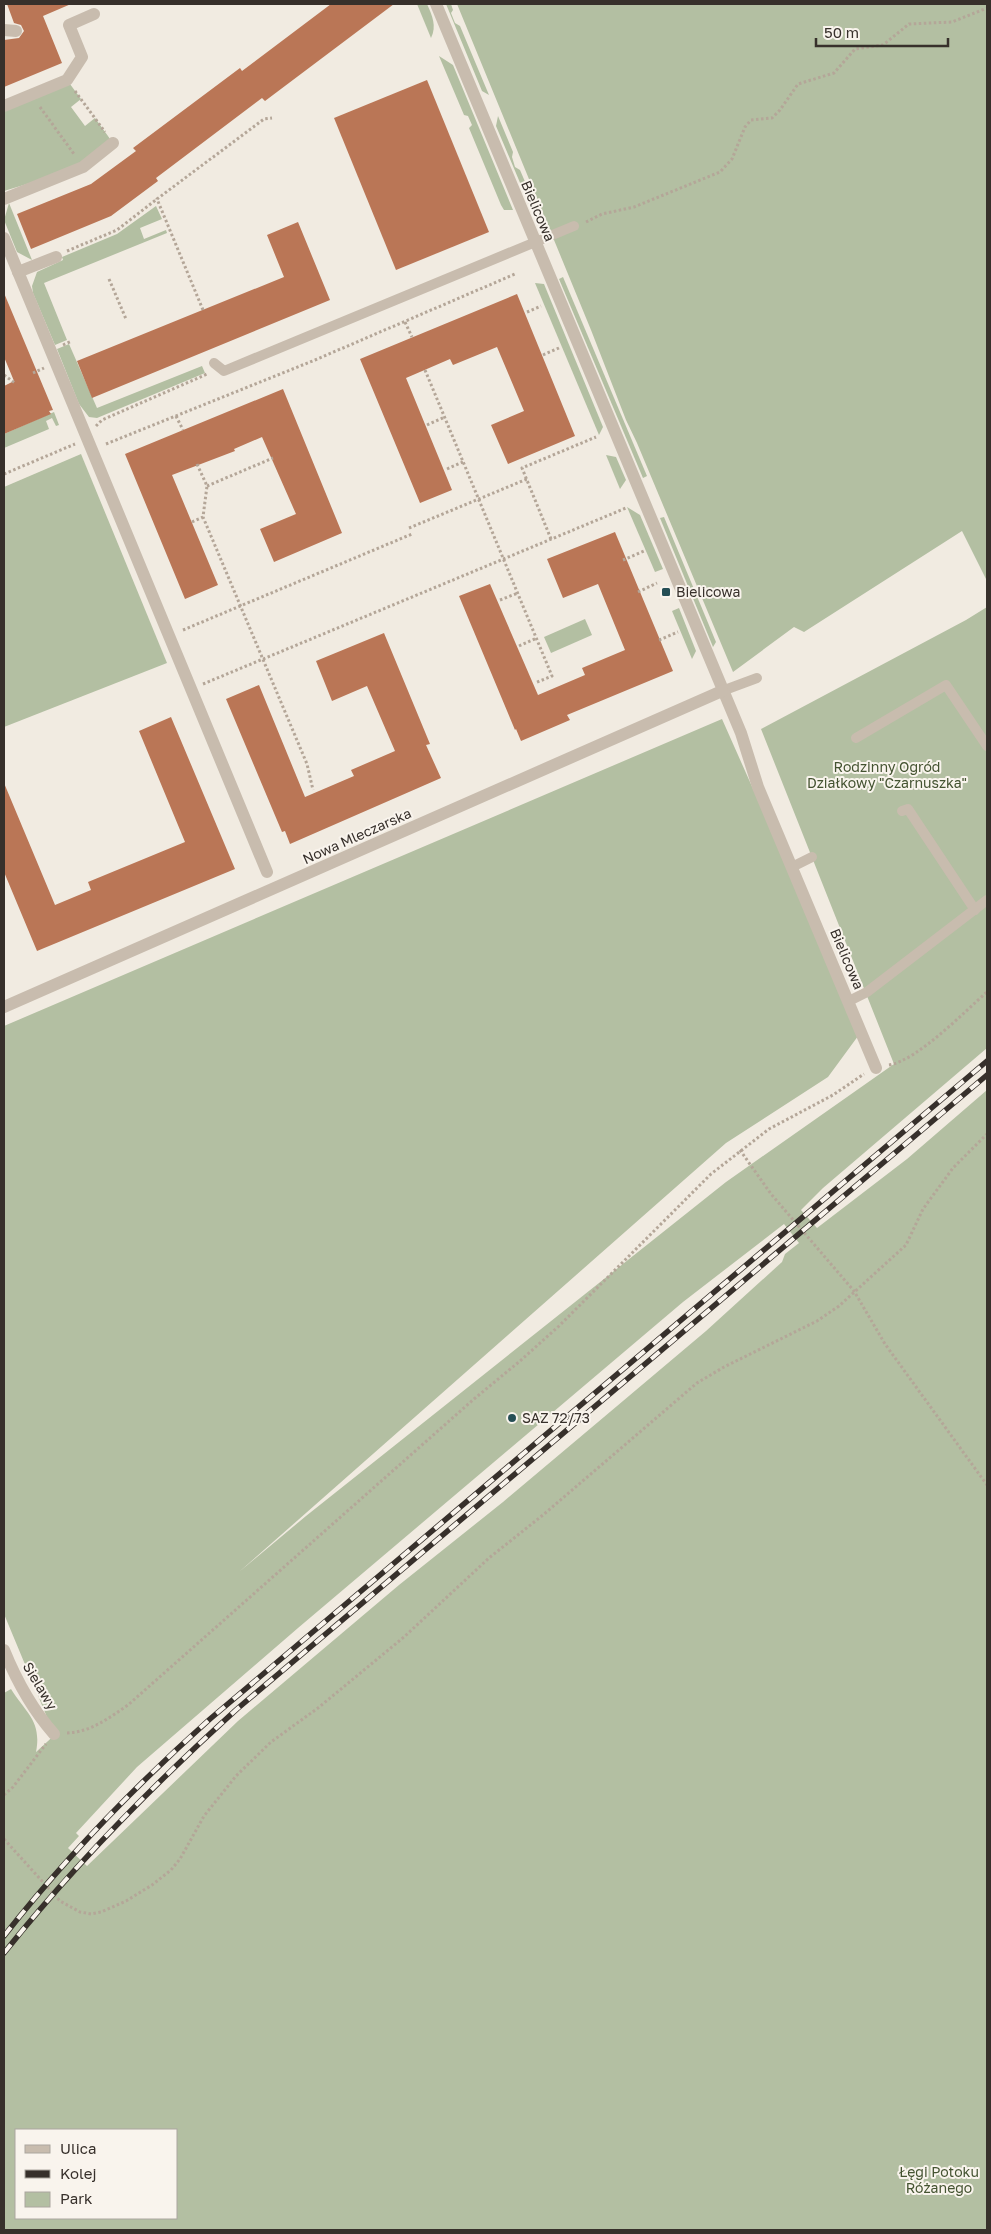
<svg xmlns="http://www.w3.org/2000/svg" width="991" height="2234" font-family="'Golos Text',sans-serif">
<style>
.green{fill:#b3bfa2;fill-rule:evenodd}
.building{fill:#ba7656}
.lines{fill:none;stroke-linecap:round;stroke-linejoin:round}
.path{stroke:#b4a698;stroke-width:3;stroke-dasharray:2.5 2.5;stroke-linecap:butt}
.service{stroke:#c8bcae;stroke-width:10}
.pedestrian{stroke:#c8bcae;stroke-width:12}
.minor{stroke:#c8bcae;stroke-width:12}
.rail-casing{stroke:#37302b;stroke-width:5.5}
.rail{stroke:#f9f4ed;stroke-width:4;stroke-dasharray:11;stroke-linecap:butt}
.poi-dot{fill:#254e55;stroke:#f9f4ed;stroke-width:2}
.labels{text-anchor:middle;stroke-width:4;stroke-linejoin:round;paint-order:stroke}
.street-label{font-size:14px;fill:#37302b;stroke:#f9f4ed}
.poi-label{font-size:14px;fill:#37302b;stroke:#f9f4ed;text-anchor:start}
.park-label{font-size:14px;fill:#445331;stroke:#f9f4ed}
</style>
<rect width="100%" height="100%" fill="#f1ebe1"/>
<g class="green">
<path d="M417,4H427C432,15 437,26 431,38Z"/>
<polygon points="446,4 451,4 453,10 451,13 455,23 460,26 489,95 482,91"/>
<polygon points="457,4 987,4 987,581 962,531 804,632 794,627 733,672 637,443 626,420 591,330"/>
<polygon points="439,56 453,65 513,210 504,210 501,205 469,128 472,125 468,116 464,115"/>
<polygon points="67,80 81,99 71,107 85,126 95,118 113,143 83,167 4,191 4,106"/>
<polygon points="498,116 513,152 512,157 515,167 520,170 532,198 529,204 496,126"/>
<polygon points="9,203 32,260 17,252 4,220"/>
<polygon points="156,206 162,219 140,228 144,239 166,230 167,233 44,283 67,340 55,345 33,293 32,286 37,272 63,260 62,257 117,234"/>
<polygon points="563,277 647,476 643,478 559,279"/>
<polygon points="535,283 544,284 603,427 599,435"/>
<polygon points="69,344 97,408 202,366 205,373 97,418 89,417 79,404 57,349"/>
<polygon points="54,412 59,425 56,426 52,418 46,421 49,429 4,448 4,434"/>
<polygon points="81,454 167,663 4,727 4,487"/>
<polygon points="606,455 616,457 626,480 620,489"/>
<polygon points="627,507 640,515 663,569 655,572"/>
<polygon points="664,517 716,642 713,647 660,518"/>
<path d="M987,607V1048L823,1188L801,1210L817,1228L907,1159L987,1090V2230H4V1693L11,1689C26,1713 42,1721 36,1752L59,1731L54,1734L4,1614V1026L722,719L861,1032L828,1077L726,1143L239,1572L306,1516L726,1182L894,1064L761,729L966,620ZM784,1224L799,1243L785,1254L782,1262L706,1331L604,1417L503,1502L399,1585L238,1721L87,1866L68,1848L79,1836L76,1833L137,1767L298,1628L683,1302ZM16,2130H176V2218H16Z"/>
<polygon points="679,608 696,651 692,659 672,611"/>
<polygon points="585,619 592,635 551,653 544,637"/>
</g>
<g class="building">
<polygon points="7,4 71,4 43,16 62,63 4,87 4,40 19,38 24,31 21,25 14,23"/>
<polygon points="331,4 394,4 265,101 262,98 156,178 158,181 111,216 31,249 17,214 91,184 136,151 133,148 240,68 242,71"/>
<polygon points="427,80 489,232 396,270 334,118"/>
<polygon points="298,222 330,300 92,398 77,361 284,277 267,235"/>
<polygon points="4,293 53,410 49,411 51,414 4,434 4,386 14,381 4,357"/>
<polygon points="517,294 575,436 508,464 491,425 524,411 497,347 453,365 450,359 406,378 452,490 420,503 360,359"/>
<polygon points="283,389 342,533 274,562 260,529 296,514 262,437 234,449 235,451 172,475 218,585 185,599 125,454"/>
<polygon points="615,532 673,671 567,715 570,720 521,741 516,729 515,730 459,596 490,584 538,695 585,675 582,668 625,650 598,584 563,598 547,559"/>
<polygon points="384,633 430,744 426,745 441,778 290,844 285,831 282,832 226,699 259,685 305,797 354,776 351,770 395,751 367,686 332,701 316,661"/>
<polygon points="171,717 235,869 37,951 4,872 4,783 55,905 91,890 88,882 185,842 139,731"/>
</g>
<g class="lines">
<g class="path">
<polyline points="75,91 105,132"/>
<polyline points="40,107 74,154"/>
<polyline points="586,222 602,214 634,207 720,172 732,159 745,127 751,120 772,118 780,110 798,84 834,73 855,49 883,45 909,24 952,22 987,8"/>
<polyline points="67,251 117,230 157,199"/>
<polyline points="109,279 126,319"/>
<polyline points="203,310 157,199 264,119 272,118"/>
<polyline points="527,312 541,306"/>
<polyline points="405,322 412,337"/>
<polyline points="63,345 72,341"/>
<polyline points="543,355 559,348"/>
<polyline points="425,370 552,676 535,683"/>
<polyline points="33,373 44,368"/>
<polyline points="4,375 15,383"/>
<polyline points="176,416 183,430"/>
<polyline points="427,425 445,417"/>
<polyline points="96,426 102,420 207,374"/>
<polyline points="106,444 315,360 515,274"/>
<polyline points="197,464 207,486 203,517 307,764 313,790"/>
<polyline points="447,469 463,462"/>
<polyline points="4,474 75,444"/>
<polyline points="207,486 273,458"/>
<polyline points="192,522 203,517"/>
<polyline points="409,528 527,479"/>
<polyline points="551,539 522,468 596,437"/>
<polyline points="623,560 644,551"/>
<polyline points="638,592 657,583"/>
<polyline points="500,600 518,593"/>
<polyline points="183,630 412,534"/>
<polyline points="659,640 678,632"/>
<polyline points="519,646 537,638"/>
<polyline points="203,684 626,508"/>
<path d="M889,1065C918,1060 964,1012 987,992"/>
<polyline points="740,1150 771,1194 854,1291 885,1344 987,1485"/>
<path d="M67,1733C91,1732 109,1718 128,1705L474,1399L520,1361L559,1326L711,1174L769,1129L833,1095L864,1074"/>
<polyline points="4,1795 13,1787 46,1744"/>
<polyline points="4,1839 60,1901 80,1912 91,1914 101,1912 126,1901 152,1885 171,1870 180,1859 204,1816 236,1776 271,1742 318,1708 404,1637 489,1558 543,1515 697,1383 724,1367 817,1321 839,1306 906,1245 923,1209 953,1168 987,1134"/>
</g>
<g class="service">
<polyline points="214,363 224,371 574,226"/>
<polyline points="722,691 757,678"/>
<polyline points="856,738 946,685 987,746"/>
<polyline points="902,811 908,809 975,910"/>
<polyline points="792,867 812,857"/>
<polyline points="849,1001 867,992 987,900"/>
</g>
<g class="pedestrian">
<polyline points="4,30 16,31"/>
<polyline points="4,106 67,80 82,57 69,25 94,14"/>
<polyline points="4,199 83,167 113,143"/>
<polyline points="4,238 267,872"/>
<polyline points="18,272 56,257"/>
</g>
<g class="minor">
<polyline points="436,4 741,733 758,787 876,1068"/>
<polyline points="4,1007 722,691"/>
<path d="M4,1650C17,1682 32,1709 54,1734"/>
</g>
<defs>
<g id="rail">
<path d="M4,1936C66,1857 135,1786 210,1719L987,1061"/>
<path d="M4,1953C75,1864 153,1785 237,1709L987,1075"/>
</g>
</defs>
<use href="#rail" class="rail-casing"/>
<use href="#rail" class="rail"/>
</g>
<g class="poi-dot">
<rect x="661" y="587" width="10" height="10" rx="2.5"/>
<circle cx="512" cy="1418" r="5"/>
</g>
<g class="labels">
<g class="street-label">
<text transform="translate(538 211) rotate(67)" y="5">Bielicowa</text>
<text transform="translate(357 836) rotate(-24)" y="5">Nowa Mleczarska</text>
<text transform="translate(847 959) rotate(67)" y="5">Bielicowa</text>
<text transform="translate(40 1686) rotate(59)" y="5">Sielawy</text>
</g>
<g class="poi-label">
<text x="676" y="597">Bielicowa</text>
<text x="522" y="1423">SAZ 72/73</text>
</g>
<g class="park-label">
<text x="887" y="772">Rodzinny Ogród<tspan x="887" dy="16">Działkowy "Czarnuszka"</tspan></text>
<text x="939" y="2177">Łęgi Potoku<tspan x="939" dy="16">Różanego</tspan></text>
</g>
</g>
<rect width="991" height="2234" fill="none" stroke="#37302b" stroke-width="10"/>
<rect x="15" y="2129" width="162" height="90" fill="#f9f4ed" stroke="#aba69f"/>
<rect x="25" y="2145" width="25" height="8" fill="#c8bcae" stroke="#aba69f"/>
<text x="60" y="2154" font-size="15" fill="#37302b">Ulica</text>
<rect x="25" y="2170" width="25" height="8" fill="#37302b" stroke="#aba69f"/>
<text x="60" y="2179" font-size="15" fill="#37302b">Kolej</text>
<rect x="25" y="2192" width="25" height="15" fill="#b3bfa2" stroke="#aba69f"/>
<text x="60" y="2204" font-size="15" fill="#37302b">Park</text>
<path d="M816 38v8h132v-8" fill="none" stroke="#37302b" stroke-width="2.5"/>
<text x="824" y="38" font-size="15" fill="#37302b" stroke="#f9f4ed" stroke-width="4" paint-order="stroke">50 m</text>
</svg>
